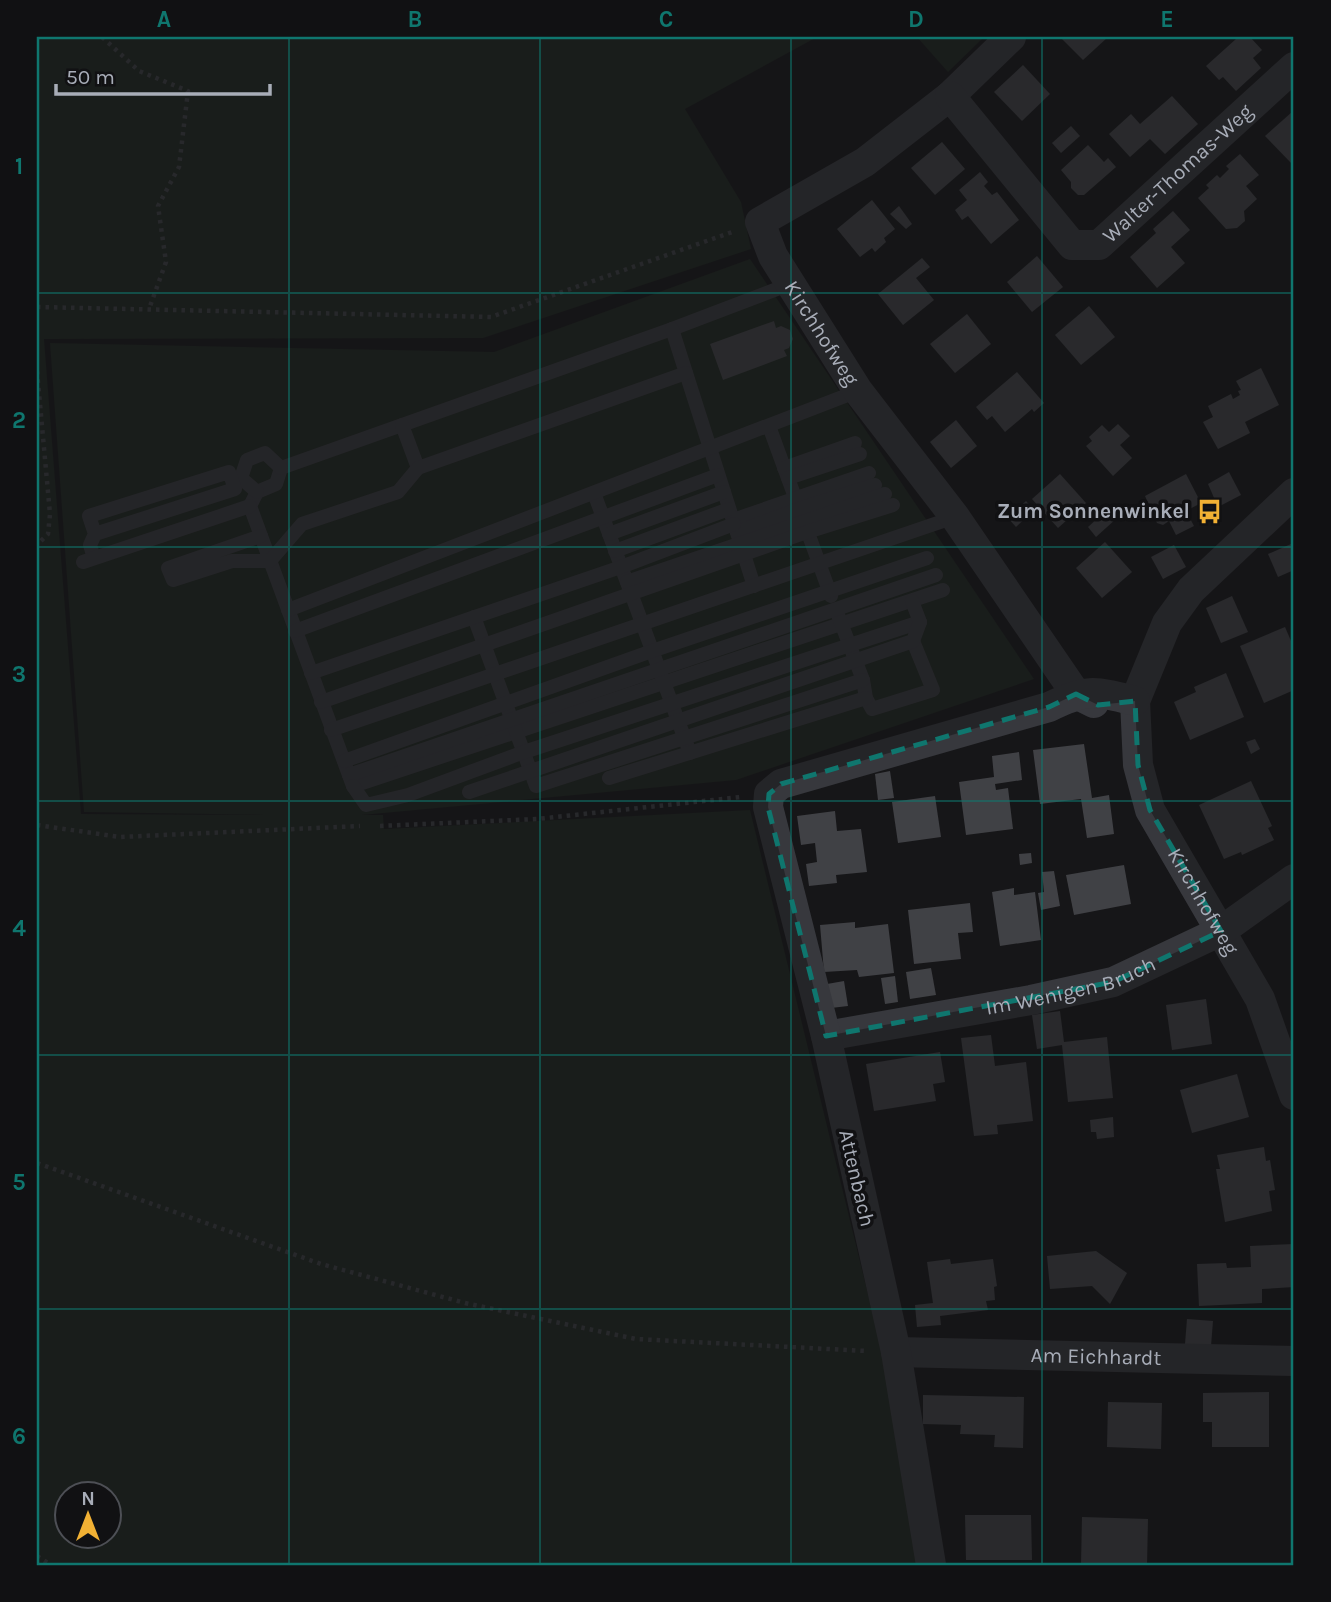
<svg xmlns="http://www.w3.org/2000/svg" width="1331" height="1602" font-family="Karla,sans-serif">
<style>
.green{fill:#1e261f;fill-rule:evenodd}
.building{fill:#404145}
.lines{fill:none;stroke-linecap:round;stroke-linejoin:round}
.path{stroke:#3d3f44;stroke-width:4.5;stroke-dasharray:3.5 5;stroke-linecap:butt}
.service{stroke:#37383d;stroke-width:14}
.minor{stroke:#37383d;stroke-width:30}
.marked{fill:none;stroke:#0f766e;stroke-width:5;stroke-dasharray:14 9;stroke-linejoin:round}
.grid{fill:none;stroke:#0f766e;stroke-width:2;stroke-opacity:0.55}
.labels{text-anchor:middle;stroke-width:7;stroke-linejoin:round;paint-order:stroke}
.street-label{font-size:21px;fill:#a8adb8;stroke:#111113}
.poi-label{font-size:21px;font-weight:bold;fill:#a8adb8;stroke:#111113;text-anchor:end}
.neatline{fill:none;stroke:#0f766e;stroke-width:2.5}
.grid-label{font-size:23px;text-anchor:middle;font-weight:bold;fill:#0f766e}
</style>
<rect width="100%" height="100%" fill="#161618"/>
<g class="green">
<path d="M37,37H817L685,109L741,202L751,249L483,338L44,339L81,814L265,815L84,812L50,343L494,352L750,259L1034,679L736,780L362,815H383L384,829L750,810L884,1360L919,1565H37ZM66,1494H108V1536H66Z"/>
<polygon points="917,37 984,37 948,72"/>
</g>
<g class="building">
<polygon points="1060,37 1108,37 1083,60"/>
<polygon points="1234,37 1250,37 1262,50 1253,58 1261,68 1236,91 1223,77 1219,80 1206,66 1236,39"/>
<polygon points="1023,65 1050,94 1022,121 994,92"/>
<polygon points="1172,96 1198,124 1165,154 1150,139 1130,157 1109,134 1131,114 1140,124"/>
<polygon points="1292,112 1294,114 1294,166 1265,136"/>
<polygon points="1071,126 1080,136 1061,153 1052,143"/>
<polygon points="942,142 965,169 935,195 911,168"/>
<polygon points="1088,145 1104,162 1108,158 1116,167 1084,195 1078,195 1071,188 1071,182 1061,170"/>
<polygon points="1240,154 1259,175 1246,186 1257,199 1244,211 1245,221 1237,228 1226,229 1198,198 1209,188 1206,185 1217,175 1220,178 1229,169 1226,166"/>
<polygon points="980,172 988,182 984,186 992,195 997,192 1019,220 991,244 968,216 962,220 955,210 967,200 959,190"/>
<polygon points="872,200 895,229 884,238 886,242 875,252 872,248 860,257 837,229"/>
<polygon points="899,206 912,224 906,229 890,214"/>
<polygon points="1173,211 1190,230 1171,247 1185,263 1157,288 1130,257 1156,233 1153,229"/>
<polygon points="1037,256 1063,287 1032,312 1007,282"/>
<polygon points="922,258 930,267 916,278 934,300 903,325 878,294"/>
<polygon points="1089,306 1115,337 1081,365 1055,335"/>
<polygon points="967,314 991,344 955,373 930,344"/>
<polygon points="774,321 776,328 781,326 790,330 793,339 789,348 784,350 787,356 723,380 710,344"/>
<polygon points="1261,368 1279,405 1245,422 1250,433 1218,449 1203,422 1213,417 1208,406 1231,394 1233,399 1240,395 1238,391 1241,390 1236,381"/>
<polygon points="1017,372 1044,403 1034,412 1032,409 1005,432 992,416 987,420 976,407"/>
<polygon points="956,420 977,446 951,468 930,442"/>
<polygon points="1118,424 1130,436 1120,445 1132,458 1113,476 1086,446 1092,441 1089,437 1102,425 1109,432"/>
<polygon points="1229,472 1241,495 1218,507 1208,484"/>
<polygon points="1060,474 1086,503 1058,528 1032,499"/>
<polygon points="1186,474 1201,503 1186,511 1194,526 1176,535 1169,521 1163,525 1157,523 1145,496"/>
<polygon points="1026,501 1034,510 1016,527 1008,518"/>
<polygon points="1108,509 1117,518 1096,537 1088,527"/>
<polygon points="1105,542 1132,572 1102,598 1076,568"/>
<polygon points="1291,544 1294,551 1294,570 1278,577 1268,554"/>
<polygon points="1174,545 1186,567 1163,579 1151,557"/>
<polygon points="1232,596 1248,632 1221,643 1206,608"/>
<polygon points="1285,627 1294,648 1294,690 1264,703 1240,646"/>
<polygon points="1226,673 1244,717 1190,740 1174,702 1196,692 1194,687"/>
<polygon points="1255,739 1260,749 1251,754 1246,742"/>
<polygon points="1084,744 1092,798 1109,795 1114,834 1087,838 1081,799 1040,804 1033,750"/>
<polygon points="1019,752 1022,780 995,784 996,790 1008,788 1013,829 966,835 959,782 994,777 992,756"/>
<polygon points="890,771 894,798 878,800 875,774"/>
<polygon points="1251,781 1272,826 1268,828 1274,840 1242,855 1241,852 1224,859 1199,805"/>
<polygon points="935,796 941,837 898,843 892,802"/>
<polygon points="835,811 837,831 861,829 867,872 836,875 837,883 809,886 806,864 817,862 815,843 801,845 797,816"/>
<polygon points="1031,853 1032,863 1020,865 1019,854"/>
<polygon points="1124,865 1131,904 1074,915 1066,875"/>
<polygon points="1054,871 1060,906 1041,910 1038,893 1044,892 1042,872"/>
<polygon points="1014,888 1014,895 1035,892 1041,940 1000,946 992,892"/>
<polygon points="970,903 973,932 958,933 961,959 914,964 908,910"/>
<polygon points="855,922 855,928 888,924 894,973 859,977 857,970 824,972 820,925"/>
<polygon points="931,968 936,995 910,999 906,972"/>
<polygon points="895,976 898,1002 885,1004 881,978"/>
<polygon points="844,981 848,1006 831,1008 827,984"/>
<polygon points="1206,999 1212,1044 1172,1050 1166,1005"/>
<polygon points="1060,1011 1064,1042 1107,1037 1113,1098 1068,1102 1062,1045 1037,1049 1032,1015"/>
<polygon points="991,1035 995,1066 1026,1062 1033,1121 997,1125 998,1134 974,1136 961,1038"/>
<polygon points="940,1052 945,1082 933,1084 936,1101 874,1111 866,1064"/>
<polygon points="1237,1074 1249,1117 1192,1133 1180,1090"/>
<polygon points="1113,1117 1114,1137 1097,1139 1096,1132 1091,1132 1090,1120"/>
<polygon points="1264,1147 1266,1161 1270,1160 1275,1190 1269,1191 1272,1211 1225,1222 1216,1169 1220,1169 1217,1155"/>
<polygon points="1294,1244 1294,1287 1262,1289 1262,1303 1199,1306 1197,1264 1226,1263 1227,1268 1251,1267 1250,1246"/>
<polygon points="1096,1251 1127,1273 1110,1304 1092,1286 1050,1289 1047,1256"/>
<polygon points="950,1259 951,1264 993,1259 997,1286 994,1287 995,1300 986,1301 988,1310 940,1316 941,1325 917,1327 915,1305 933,1303 927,1262"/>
<polygon points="1187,1319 1213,1321 1211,1346 1185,1344"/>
<polygon points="1269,1392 1269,1447 1212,1447 1212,1422 1203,1422 1203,1393"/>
<polygon points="923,1395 1024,1397 1023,1448 994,1447 995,1435 960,1434 961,1425 923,1424"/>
<polygon points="1108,1402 1162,1403 1161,1449 1107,1447"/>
<polygon points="965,1515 1031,1515 1032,1560 966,1560"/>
<polygon points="1082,1517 1148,1519 1147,1565 1081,1565"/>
</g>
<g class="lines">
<g class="path">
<polyline points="102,37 139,71 188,91 179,167 158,206 166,262 149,309"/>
<polyline points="37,307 491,317 735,231"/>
<polyline points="37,371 50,514 48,534 37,545"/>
<polyline points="37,825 120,837 360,826"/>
<polyline points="380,826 537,819 741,797"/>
<polyline points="37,1163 321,1264 465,1303 636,1339 867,1351"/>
<polyline points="37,1556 51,1565"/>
</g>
<g class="service">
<polyline points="790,284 672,329 281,468 276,484 257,492 250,506 353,786 943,590"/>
<polyline points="672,329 754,586"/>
<polyline points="402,425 418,468"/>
<polyline points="769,426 831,596"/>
<polyline points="784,468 855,443"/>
<polyline points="788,478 860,454"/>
<polyline points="257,492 241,478 247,460 265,453 281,468"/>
<polyline points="594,493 690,753"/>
<polyline points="733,520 869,473"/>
<polyline points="737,532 799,509 875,485"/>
<polyline points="609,534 724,492"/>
<polyline points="261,536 168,568 173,580 232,561 270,561 302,524 398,492 418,468 686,373"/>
<polyline points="615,551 729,509"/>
<polyline points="94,558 90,545 95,534 89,516 229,472 235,489 95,534"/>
<polyline points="83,562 250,506"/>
<polyline points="627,582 885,494"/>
<polyline points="288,610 858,391"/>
<polyline points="838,615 863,680 866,698 872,709 933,690 913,641"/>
<polyline points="474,617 536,786 863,680"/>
<polyline points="295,631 718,475"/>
<polyline points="311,673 621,567 734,524"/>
<polyline points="321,702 807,532 893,505"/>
<polyline points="331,730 955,517"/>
<polyline points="344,761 652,651 927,558"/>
<polyline points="349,775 936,575"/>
<polyline points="609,778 866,698"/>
<polyline points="353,786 366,805 408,795 524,752 920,622"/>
<polyline points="469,792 913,641 920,622 912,601"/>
</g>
<g class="minor">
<path id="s1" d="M1011,37L950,96L865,162L760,222L773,256L858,391L955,517L1076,694L1094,703"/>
<path id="s2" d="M950,96L1072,245H1099L1294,67"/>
<path id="s3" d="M1294,493L1191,590L1167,623L1135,701L1138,765L1150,810L1260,999L1294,1095"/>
<path id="s4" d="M826,1036L1031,1000L1113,982L1221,931L1294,879"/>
<path id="s5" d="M896,1352L1294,1361"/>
<path d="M931,1565L896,1352L826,1036L768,807L769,794L781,784L1049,707C1087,688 1095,691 1135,701"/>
</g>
</g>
<path d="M0 0H1331V1602H0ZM1076,694L1098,705L1135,701L1138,765L1150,810L1221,931L1113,982L826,1036L768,807L769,794L781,784L1049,707Z" fill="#161618" fill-opacity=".55" fill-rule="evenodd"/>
<path class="marked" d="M1076,694L1098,705L1135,701L1138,765L1150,810L1221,931L1113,982L826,1036L768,807L769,794L781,784L1049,707Z"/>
<path class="grid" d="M289,37V1565M540,37V1565M791,37V1565M1042,37V1565M37,293H1294M37,547H1294M37,801H1294M37,1055H1294M37,1309H1294"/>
<defs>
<symbol id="bus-bare" viewBox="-9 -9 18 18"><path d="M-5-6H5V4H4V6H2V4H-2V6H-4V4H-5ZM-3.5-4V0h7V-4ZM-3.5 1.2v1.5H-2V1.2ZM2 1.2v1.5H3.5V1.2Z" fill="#f2b134" stroke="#111113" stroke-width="2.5" paint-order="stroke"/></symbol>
</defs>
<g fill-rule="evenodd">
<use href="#bus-bare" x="1192" y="494" width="35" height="35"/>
</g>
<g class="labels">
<g class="street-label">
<text dy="7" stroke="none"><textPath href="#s2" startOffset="326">Walter-Thomas-Weg</textPath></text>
<text dy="7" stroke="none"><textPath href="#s1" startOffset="441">Kirchhofweg</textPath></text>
<text dy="7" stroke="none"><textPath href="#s3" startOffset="483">Kirchhofweg</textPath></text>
<text dy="7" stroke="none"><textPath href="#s4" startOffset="250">Im Wenigen Bruch</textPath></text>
<text transform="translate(857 1178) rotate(77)" y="7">Attenbach</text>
<text dy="7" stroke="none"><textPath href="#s5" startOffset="200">Am Eichhardt</textPath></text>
</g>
<g class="poi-label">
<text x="1190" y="518">Zum Sonnenwinkel</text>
</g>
</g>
<rect width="1331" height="1602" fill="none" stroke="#111113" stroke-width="77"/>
<g transform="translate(88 1515)"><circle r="33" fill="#111113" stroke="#4d4f55" stroke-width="2"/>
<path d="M0-5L12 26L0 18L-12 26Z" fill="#f2b134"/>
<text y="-10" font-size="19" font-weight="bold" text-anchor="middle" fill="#a8adb8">N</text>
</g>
<path d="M56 84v10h214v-10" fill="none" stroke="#a8adb8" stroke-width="3.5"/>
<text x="66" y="84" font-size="21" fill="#a8adb8" stroke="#111113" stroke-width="5" paint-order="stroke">50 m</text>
<rect x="38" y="38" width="1254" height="1526" class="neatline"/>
<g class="grid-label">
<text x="164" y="27">A</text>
<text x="415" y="27">B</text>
<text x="666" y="27">C</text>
<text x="916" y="27">D</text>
<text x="1167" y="27">E</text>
<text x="19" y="174">1</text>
<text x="19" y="428">2</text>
<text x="19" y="682">3</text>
<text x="19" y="936">4</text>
<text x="19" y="1190">5</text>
<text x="19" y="1444">6</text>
</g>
</svg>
